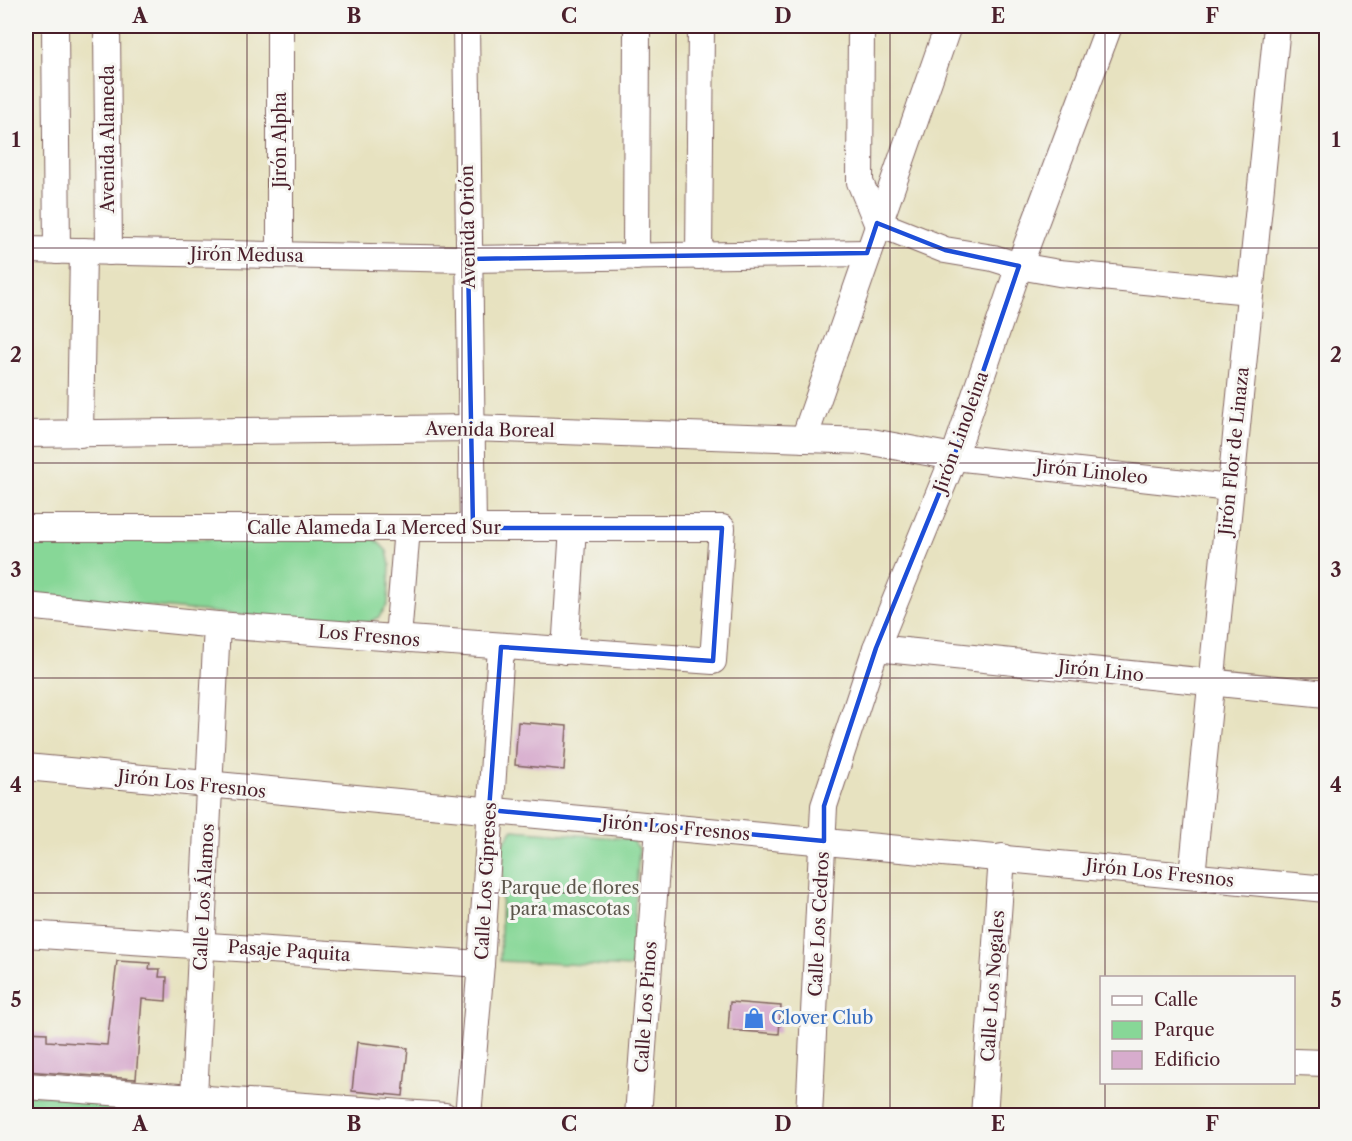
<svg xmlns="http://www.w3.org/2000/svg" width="1352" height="1141" font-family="'Libre Caslon Text',serif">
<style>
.green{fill:#87d797;stroke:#687b61;stroke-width:1.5}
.building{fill:#d7accd}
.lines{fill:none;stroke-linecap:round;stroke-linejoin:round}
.minor-casing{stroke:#81635f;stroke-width:28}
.minor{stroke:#fff;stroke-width:26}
.marked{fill:none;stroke:#1d4ed8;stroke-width:4.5;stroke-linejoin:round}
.grid{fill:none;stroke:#4a1f2b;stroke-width:1.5;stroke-opacity:0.55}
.labels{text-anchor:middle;stroke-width:6;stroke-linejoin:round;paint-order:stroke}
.street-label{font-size:18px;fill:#4a1f2b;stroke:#f6f6f2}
.park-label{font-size:18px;fill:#5c564b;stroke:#f6f6f2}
.shop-label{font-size:18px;fill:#366cbe;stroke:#f6f6f2;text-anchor:start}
.neatline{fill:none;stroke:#4a1f2b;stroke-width:2}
.grid-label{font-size:20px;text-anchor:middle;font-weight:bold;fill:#4a1f2b}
</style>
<rect width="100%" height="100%" fill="#f6f6f2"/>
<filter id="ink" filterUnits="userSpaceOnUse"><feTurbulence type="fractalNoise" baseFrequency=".0167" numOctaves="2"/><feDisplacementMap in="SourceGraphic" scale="12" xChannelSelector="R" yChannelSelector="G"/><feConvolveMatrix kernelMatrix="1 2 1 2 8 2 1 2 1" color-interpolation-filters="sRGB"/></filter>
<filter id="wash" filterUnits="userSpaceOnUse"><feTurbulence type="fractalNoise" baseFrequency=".008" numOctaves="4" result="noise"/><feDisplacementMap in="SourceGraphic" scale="24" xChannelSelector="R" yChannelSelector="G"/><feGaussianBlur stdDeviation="1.35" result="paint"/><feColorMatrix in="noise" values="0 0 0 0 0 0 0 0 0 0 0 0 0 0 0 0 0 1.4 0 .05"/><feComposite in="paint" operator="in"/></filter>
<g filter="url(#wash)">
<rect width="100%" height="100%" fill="#e7e2c0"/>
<g class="green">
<polygon points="26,539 375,539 387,551 390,565 388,604 379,617 368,623 271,618 26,594"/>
<polygon points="512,830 631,839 639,848 631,967 500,961 503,844"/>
<polygon points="26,1094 343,1115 26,1115"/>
</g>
<g id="blocks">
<g class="building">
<polygon points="518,722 567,726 564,770 515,765"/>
<polygon points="117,961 150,963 149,969 160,969 159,977 167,977 166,1001 142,999 136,1079 26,1071 26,1032 47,1033 47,1041 107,1045"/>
<polygon points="730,1002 781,1006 779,1034 728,1030"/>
<polygon points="357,1042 408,1048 403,1096 352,1091"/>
</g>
</g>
</g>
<g filter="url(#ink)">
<use href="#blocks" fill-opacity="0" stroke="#81635f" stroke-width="1.5"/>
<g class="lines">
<defs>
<g id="minor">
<polyline points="55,26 57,251"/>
<polyline points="107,26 109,252"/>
<polyline points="466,26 473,528"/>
<polyline points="861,26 860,182 877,223 945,250 993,258 1019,266 1059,273 1250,291"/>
<polyline points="26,250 468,259 867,253"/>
<polyline points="280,255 280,26"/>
<polyline points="699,256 701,26"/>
<polyline points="636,257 637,26"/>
<polyline points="26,434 470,428 866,441 954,457 1230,488"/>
<polyline points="80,434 83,251"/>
<polyline points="804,439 948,26"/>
<polyline points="26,528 722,528 713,661 217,625 26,606"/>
<polyline points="398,638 407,528"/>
<polyline points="876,648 1326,694"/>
<polyline points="565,651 573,528"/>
<polyline points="26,767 1326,889"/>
<polyline points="1192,876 1277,26"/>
<polyline points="26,934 481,964"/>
<polyline points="1294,1062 1326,1063"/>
<polyline points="26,1086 445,1116"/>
<polyline points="194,1097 217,625"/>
<polyline points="468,1116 481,964 501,647"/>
<polyline points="638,1116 659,827"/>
<polyline points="809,1116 824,806 876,648 954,457 1019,266 1109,26"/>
<polyline points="984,1116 1002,857"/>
</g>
</defs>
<use href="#minor" class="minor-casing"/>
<use href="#minor" class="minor"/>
</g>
</g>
<path class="marked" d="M877,223L945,250L1019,266L954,457L876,648L824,806V841L489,810L501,647L713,661L722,528H473L468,259L867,253Z"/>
<path class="grid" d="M247,26V1116M462,26V1116M676,26V1116M890,26V1116M1105,26V978M26,248H1326M26,463H1326M26,678H1326M26,893H1326M1105,1082V1116"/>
<defs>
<symbol id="shop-bare" viewBox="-9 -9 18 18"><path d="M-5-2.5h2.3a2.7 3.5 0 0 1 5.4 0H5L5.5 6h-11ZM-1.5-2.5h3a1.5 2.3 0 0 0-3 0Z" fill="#3f7fe0" stroke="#f6f6f2" stroke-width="2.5" paint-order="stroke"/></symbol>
</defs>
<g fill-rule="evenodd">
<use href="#shop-bare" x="739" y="1003" width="30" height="30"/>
</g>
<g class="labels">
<g class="street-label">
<text transform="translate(108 139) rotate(-90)" y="6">Avenida Alameda</text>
<text transform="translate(280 140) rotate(-90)" y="6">Jirón Alpha</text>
<text transform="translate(468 227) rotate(-91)" y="6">Avenida Orión</text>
<text transform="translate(247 255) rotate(1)" y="6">Jirón Medusa</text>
<text transform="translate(490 430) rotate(1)" y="6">Avenida Boreal</text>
<text transform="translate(961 432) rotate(-70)" y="6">Jirón Linoleina</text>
<text transform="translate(1234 451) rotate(-84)" y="6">Jirón Flor de Linaza</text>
<text transform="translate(1092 472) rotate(6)" y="6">Jirón Linoleo</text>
<text x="374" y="534">Calle Alameda La Merced Sur</text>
<text transform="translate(369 636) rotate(5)" y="6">Los Fresnos</text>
<text transform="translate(1101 671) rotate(6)" y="6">Jirón Lino</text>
<text transform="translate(192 784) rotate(6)" y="6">Jirón Los Fresnos</text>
<text transform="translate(676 828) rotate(5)" y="6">Jirón Los Fresnos</text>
<text transform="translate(1160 873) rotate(6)" y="6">Jirón Los Fresnos</text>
<text transform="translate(486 881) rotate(-87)" y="6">Calle Los Cipreses</text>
<text transform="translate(204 897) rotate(-87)" y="6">Calle Los Álamos</text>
<text transform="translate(819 924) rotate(-87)" y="6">Calle Los Cedros</text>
<text transform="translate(289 951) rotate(4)" y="6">Pasaje Paquita</text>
<text transform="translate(993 986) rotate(-86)" y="6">Calle Los Nogales</text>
<text transform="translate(646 1007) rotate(-86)" y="6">Calle Los Pinos</text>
</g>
<g class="park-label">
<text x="570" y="894">Parque de flores<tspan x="570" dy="21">para mascotas</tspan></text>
</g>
<g class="shop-label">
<text x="771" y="1024">Clover Club</text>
</g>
</g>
<rect width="1352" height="1141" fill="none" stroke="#f6f6f2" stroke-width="66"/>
<rect x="1100" y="976" width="195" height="108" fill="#f6f6f2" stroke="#b1a0a2" stroke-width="1.5"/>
<rect x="1112" y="996" width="30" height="9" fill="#ffffff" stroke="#b1a0a2" stroke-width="1.5"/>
<text x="1154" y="1006" font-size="18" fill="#4a1f2b">Calle</text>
<rect x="1112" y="1021" width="30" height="18" fill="#87d797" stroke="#b1a0a2" stroke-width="1.5"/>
<text x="1154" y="1036" font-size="18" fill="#4a1f2b">Parque</text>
<rect x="1112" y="1051" width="30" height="18" fill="#d7accd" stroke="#b1a0a2" stroke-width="1.5"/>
<text x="1154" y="1066" font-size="18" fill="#4a1f2b">Edificio</text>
<rect x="33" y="33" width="1286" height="1075" class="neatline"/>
<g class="grid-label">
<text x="140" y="23">A</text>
<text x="354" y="23">B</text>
<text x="569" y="23">C</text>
<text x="783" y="23">D</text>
<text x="998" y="23">E</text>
<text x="1212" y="23">F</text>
<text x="16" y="147">1</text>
<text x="1336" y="147">1</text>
<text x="16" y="362">2</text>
<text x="1336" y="362">2</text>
<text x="16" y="577">3</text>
<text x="1336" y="577">3</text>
<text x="16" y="792">4</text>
<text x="1336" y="792">4</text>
<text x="16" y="1007">5</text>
<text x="1336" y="1007">5</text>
<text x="140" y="1131">A</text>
<text x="354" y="1131">B</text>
<text x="569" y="1131">C</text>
<text x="783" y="1131">D</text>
<text x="998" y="1131">E</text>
<text x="1212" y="1131">F</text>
</g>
</svg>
